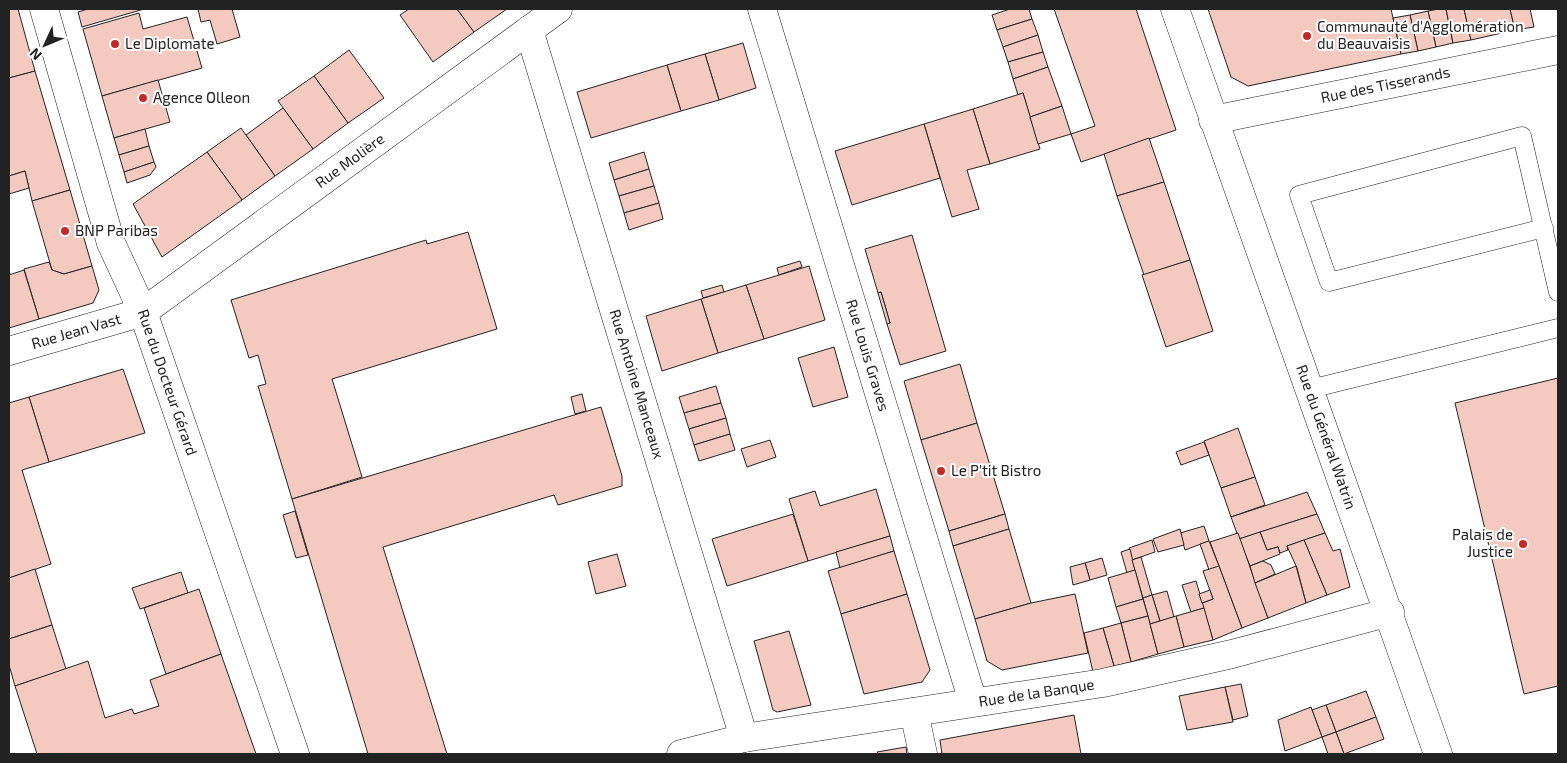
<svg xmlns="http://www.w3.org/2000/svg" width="1567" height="763" font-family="'Exo 2',sans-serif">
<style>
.building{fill:#f3c9c0;stroke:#222}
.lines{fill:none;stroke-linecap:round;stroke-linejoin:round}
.service-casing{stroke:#222;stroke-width:19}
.minor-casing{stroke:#222;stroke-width:29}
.service{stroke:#fff;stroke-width:18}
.minor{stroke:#fff;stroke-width:28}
.poi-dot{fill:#c62828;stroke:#fff;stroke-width:2}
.labels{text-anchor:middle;stroke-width:4;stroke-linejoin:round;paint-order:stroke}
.poi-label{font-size:15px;fill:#222;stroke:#fff;text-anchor:start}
.street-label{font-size:15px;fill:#222;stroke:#fff}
</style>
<rect width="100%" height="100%" fill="#fff"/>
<g class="building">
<polygon points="9,9 18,9 35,71 9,78"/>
<polygon points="88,9 144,9 82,27 78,12"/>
<polygon points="198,9 232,9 240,37 217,44 210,20 201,22"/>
<polygon points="409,9 457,9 474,32 433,62 400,15"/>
<polygon points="457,9 507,9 474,32"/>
<polygon points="1010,9 1029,9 1032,19 997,30 992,15"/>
<polygon points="1054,9 1136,9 1176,130 1081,162 1071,134 1095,126"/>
<polygon points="1208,9 1391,9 1401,54 1248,86 1231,77"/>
<polygon points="1439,9 1446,9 1453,43 1436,47 1428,11"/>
<polygon points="1446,9 1464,9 1471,40 1453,43"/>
<polygon points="1464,9 1510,9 1515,30 1471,40"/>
<polygon points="1510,9 1530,9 1534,27 1515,30"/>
<polygon points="1428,11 1436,47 1418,51 1410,15"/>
<polygon points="139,13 143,29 187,17 202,68 102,96 83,29"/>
<polygon points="1410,15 1418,51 1401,54 1393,18"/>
<polygon points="1032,19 1038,35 1003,47 997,30"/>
<polygon points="1038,35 1043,52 1008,62 1003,47"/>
<polygon points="743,43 756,88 719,100 705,54"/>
<polygon points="349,50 384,98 348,123 314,76"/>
<polygon points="1043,52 1048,67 1013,79 1008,62"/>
<polygon points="705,54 719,100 681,111 667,65"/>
<polygon points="667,65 681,111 591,138 577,92"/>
<polygon points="1048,67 1062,106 1030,117 1023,93 1018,95 1013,79"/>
<polygon points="35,71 70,190 32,201 25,171 9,176 9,78"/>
<polygon points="314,76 348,123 313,149 278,101"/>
<polygon points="158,80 170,122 114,138 102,96"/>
<polygon points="1023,93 1040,149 990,164 973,109"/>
<polygon points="1062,106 1071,134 1038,144 1030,117"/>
<polygon points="283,108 313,149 275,176 246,135"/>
<polygon points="973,109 990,164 967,170 979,209 952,217 924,124"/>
<polygon points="924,124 940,178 852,205 835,151"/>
<polygon points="241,128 275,176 242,200 207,152"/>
<polygon points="145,129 149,146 119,155 114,138"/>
<polygon points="1149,138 1164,182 1117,196 1104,154"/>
<polygon points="149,146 154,162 124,172 119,155"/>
<polygon points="207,152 242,200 162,257 133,204"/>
<polygon points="644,152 649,169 614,180 609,163"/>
<polygon points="154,162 156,167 150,175 127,183 124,172"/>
<polygon points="649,169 654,186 619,196 614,180"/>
<polygon points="25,171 29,188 9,194 9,176"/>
<polygon points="1164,182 1190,260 1144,275 1117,196"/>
<polygon points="654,186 659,203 624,213 619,196"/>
<polygon points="70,190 92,266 64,274 52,270 32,201"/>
<polygon points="659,203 663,219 629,230 624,213"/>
<polygon points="468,232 497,329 332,379 362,477 292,499 258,386 266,384 258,355 249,358 231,300 426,240 427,244"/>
<polygon points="912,235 946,351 900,365 887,324 890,323 881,292 878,293 865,249"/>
<polygon points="1190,260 1213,331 1166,347 1142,275"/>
<polygon points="800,261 802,267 779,275 777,268"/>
<polygon points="49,262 52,270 64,274 92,266 99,290 93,303 39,319 24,269"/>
<polygon points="809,266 825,320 764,339 746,285"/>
<polygon points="24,270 39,319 9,328 9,275"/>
<polygon points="722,285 724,292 703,298 701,291"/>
<polygon points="746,285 764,339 718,353 701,299"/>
<polygon points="881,292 890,323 887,324 878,293"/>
<polygon points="701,299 718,353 662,371 646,316"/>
<polygon points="834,347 848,397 813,407 798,358"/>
<polygon points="960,364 977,423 921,440 904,381"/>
<polygon points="123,369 145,433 49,462 29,397"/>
<polygon points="1558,378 1558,686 1524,694 1455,403"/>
<polygon points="716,386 721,403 684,413 679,397"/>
<polygon points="582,394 586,411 575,414 571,397"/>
<polygon points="29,397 49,462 22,470 51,564 9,578 9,403"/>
<polygon points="721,403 726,418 689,429 684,413"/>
<polygon points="601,407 622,476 622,486 558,505 554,495 383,547 447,754 368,754 292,499"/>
<polygon points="726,418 730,434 694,445 689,429"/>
<polygon points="977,423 1005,514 949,531 921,440"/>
<polygon points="1238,428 1255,477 1221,488 1204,441"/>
<polygon points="730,434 735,450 699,461 694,445"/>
<polygon points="770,440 776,457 747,467 741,449"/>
<polygon points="1204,442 1209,455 1181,465 1176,452"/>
<polygon points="1255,477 1265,505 1231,517 1221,488"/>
<polygon points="876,489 890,536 808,561 789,499 815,491 820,506"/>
<polygon points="1307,492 1317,514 1239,539 1231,517"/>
<polygon points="295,511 308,555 296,558 283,515"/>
<polygon points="793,514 808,561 727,586 712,539"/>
<polygon points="1005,514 1009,529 953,546 949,531"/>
<polygon points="1317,514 1325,533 1287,546 1288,550 1280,553 1278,547 1267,550 1260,532"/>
<polygon points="1204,526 1209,541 1185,550 1180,533"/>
<polygon points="1009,529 1031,603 975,619 953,546"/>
<polygon points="1180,529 1184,545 1158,552 1153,539"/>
<polygon points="1260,532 1267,550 1278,547 1280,554 1250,566 1239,539"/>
<polygon points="1238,533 1268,618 1242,628 1210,542"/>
<polygon points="1325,533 1333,551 1340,549 1350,587 1327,595 1304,540"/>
<polygon points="890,536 894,551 840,568 836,552"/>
<polygon points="1152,540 1155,552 1132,560 1129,548"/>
<polygon points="1304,540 1327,595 1306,603 1297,568 1287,546"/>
<polygon points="1209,541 1219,566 1209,570 1200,544"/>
<polygon points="1130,549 1135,570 1127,573 1121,552"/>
<polygon points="894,551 907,594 841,614 828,571"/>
<polygon points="617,554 626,586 596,594 588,562"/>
<polygon points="1141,557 1152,595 1143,598 1132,560"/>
<polygon points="1102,558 1107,575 1090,580 1085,563"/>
<polygon points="1263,561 1271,565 1275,574 1255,583 1250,566"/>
<polygon points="1085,563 1090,580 1073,585 1070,567"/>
<polygon points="1219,566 1242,628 1213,640 1202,603 1213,599 1203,571"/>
<polygon points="1296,566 1306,603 1268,618 1255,583"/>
<polygon points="35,569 52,625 9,639 9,578"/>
<polygon points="1135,570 1143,599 1116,607 1108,578"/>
<polygon points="181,572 188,593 140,609 132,588"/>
<polygon points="1196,581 1204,608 1191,612 1182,585"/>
<polygon points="199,589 221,654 166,674 144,608"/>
<polygon points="1210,590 1213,599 1202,603 1199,594"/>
<polygon points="1167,591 1174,617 1160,621 1152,595"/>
<polygon points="907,594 930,670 922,682 864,694 841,614"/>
<polygon points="1075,594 1088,653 1002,670 987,661 975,619 1031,603"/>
<polygon points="1152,595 1160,621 1150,624 1143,598"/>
<polygon points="1143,599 1148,616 1121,623 1116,607"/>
<polygon points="1204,608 1213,640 1184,647 1176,616"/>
<polygon points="1148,616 1158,654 1131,662 1121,623"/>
<polygon points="1176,616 1184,647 1158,654 1150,624"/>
<polygon points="1121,623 1131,662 1114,666 1103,628"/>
<polygon points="52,625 66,669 15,686 9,665 9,639"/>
<polygon points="1103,628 1114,666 1093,672 1084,633"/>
<polygon points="789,631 811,705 777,712 773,710 754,641"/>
<polygon points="221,654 256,754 37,754 15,686 88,661 105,718 132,709 134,714 159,706 150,680"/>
<polygon points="1241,684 1248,716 1233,720 1225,687"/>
<polygon points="1225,687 1233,722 1187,730 1179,696"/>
<polygon points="1366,691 1376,717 1336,732 1326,705"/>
<polygon points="1326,705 1336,732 1322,737 1312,710"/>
<polygon points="1311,707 1322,737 1285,751 1278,720"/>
<polygon points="1074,715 1081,754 942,754 940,740"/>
<polygon points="1376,717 1384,739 1344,754 1336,732"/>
<polygon points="1336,732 1344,754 1328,754 1322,737"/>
<polygon points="906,747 907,754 878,754 877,752"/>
</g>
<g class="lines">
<defs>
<g id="service">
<polyline points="1544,228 1329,282 1299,195 1522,136 1558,292"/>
<polyline points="1310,389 1558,328"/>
</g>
<g id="minor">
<path id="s1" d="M44,9L111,243L143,312L295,754"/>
<path id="s2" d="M762,9L973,702"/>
<path id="s3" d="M1175,9L1438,754"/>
<path id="s4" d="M529,30L744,738"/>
<path id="s5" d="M1213,120L1558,50"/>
<path id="s6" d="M9,351L143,312L558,9"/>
<polyline points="914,712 923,754"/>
<path id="s7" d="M681,754L744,738L1103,683L1232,654L1390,612"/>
</g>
</defs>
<use href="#service" class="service-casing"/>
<use href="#minor" class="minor-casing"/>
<use href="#service" class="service"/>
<use href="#minor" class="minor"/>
</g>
<g class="poi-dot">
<circle cx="1307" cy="36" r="5"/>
<circle cx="115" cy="44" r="5"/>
<circle cx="143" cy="98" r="5"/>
<circle cx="65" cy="231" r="5"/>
<circle cx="941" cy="471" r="5"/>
<circle cx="1523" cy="544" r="5"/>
</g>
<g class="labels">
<g class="poi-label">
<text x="1317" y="32">Communauté d'Agglomération<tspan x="1317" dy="17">du Beauvaisis</tspan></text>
<text x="125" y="49">Le Diplomate</text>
<text x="153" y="103">Agence Olleon</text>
<text x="75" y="236">BNP Paribas</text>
<text x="951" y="476">Le P'tit Bistro</text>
<text x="1513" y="540" text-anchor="end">Palais de<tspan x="1513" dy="17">Justice</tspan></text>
</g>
<g class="street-label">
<text dy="5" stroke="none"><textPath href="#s5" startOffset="176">Rue des Tisserands</textPath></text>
<text dy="5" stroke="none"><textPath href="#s6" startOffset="396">Rue Molière</textPath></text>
<text dy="5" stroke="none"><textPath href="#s6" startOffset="70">Rue Jean Vast</textPath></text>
<text dy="5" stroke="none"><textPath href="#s2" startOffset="362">Rue Louis Graves</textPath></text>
<text dy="5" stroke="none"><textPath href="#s1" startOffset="394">Rue du Docteur Gérard</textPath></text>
<text dy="5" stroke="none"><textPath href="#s4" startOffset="370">Rue Antoine Manceaux</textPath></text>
<text dy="5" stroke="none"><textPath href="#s3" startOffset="454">Rue du Général Watrin</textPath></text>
<text dy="5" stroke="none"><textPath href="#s7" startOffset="361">Rue de la Banque</textPath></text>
</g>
</g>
<rect width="1567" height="763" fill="none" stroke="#222222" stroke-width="20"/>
<g transform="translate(45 45) rotate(226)" stroke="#ffffff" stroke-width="4" paint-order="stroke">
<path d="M0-4L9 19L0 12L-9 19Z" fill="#222222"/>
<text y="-8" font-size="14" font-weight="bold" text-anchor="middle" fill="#222222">N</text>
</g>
</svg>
